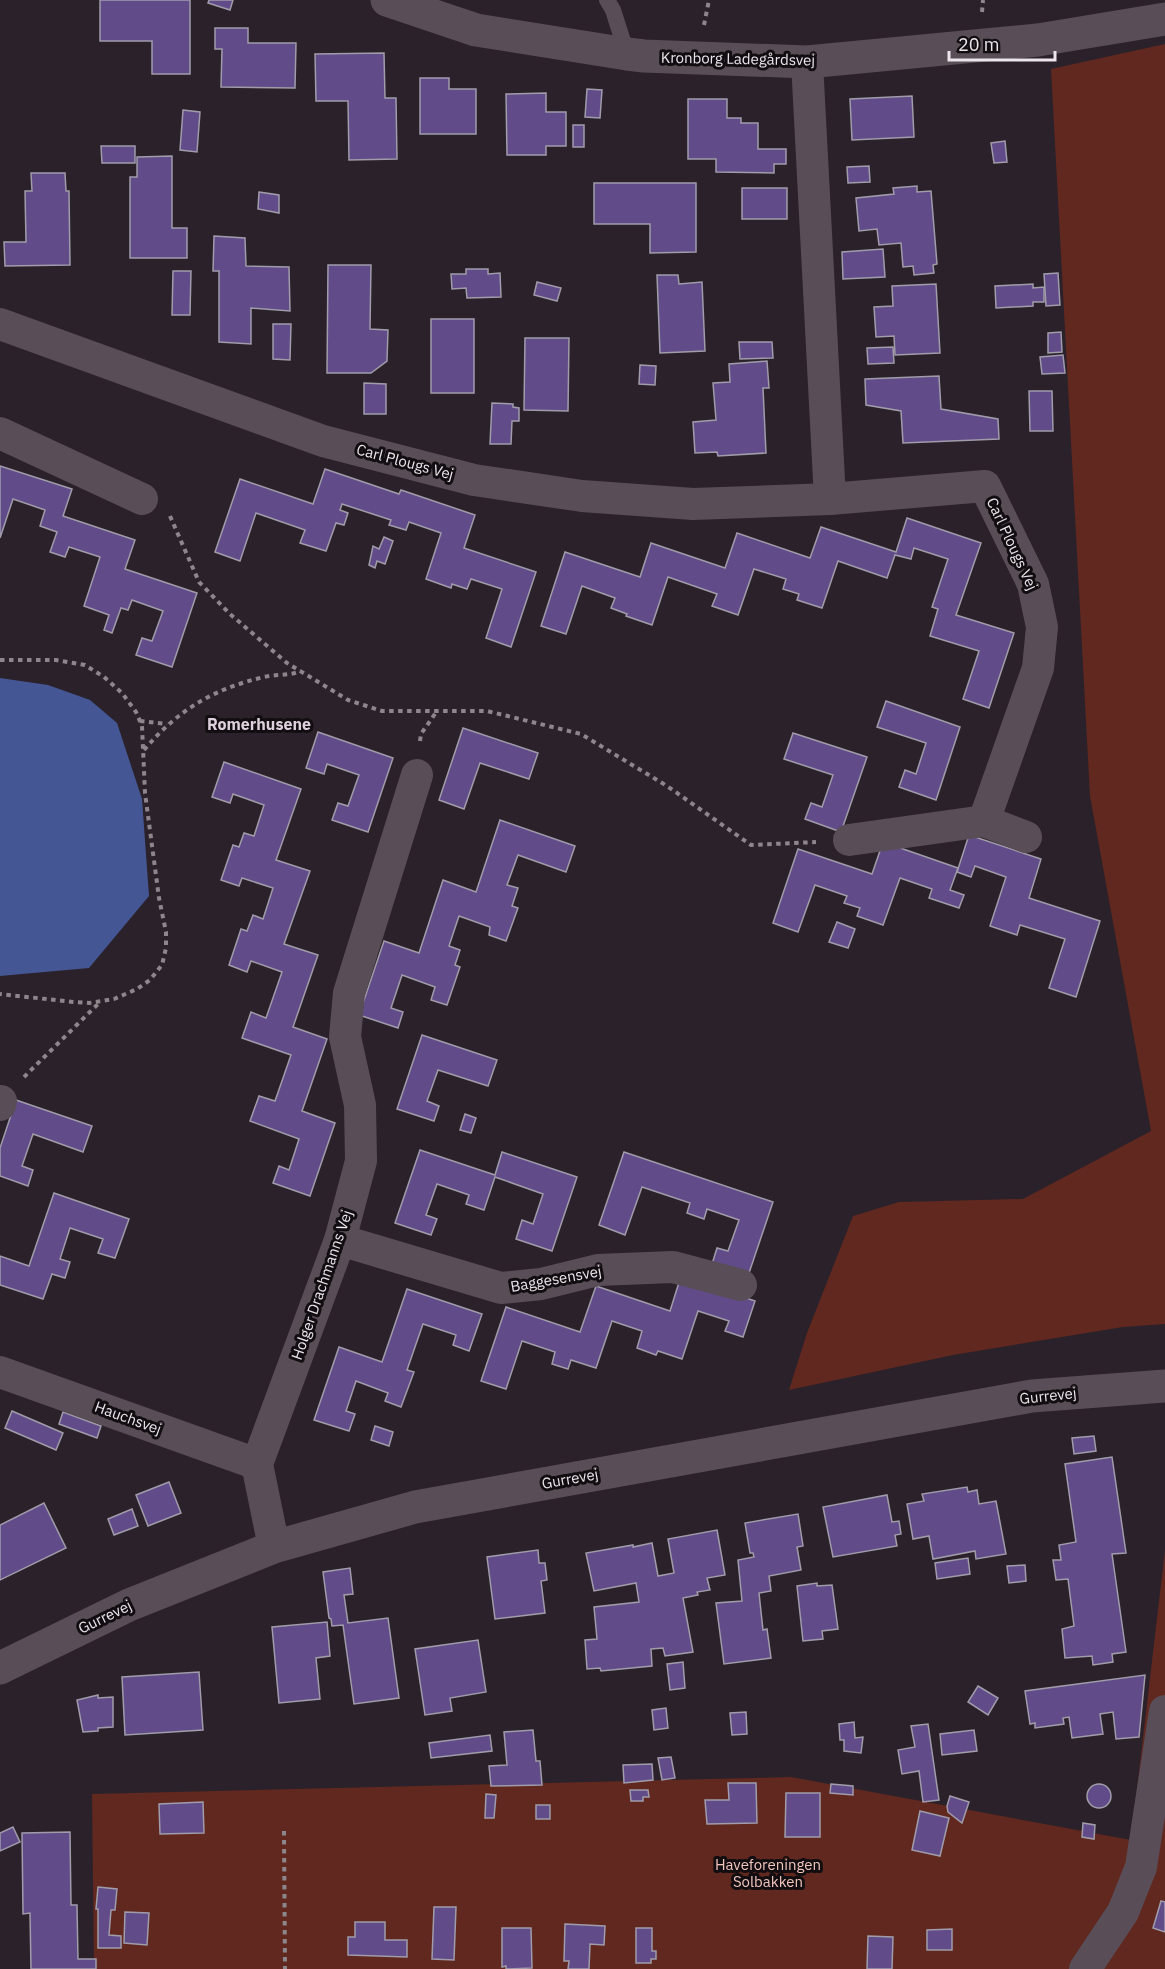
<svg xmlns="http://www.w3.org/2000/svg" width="1165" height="1969" font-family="'IBM Plex Sans',sans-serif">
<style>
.green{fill:#60281f}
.water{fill:#445794}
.building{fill:#624b89;stroke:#a09caa;stroke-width:1.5}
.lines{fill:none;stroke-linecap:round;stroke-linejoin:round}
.path{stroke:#8e868d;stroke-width:4;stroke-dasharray:4.5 4.5;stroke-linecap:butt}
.service{stroke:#594e57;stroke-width:16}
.minor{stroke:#594e57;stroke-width:32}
.tertiary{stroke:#594e57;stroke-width:33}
.labels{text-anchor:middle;stroke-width:6;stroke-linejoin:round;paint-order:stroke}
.street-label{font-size:15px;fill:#ece5eb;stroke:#110d10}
.park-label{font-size:15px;fill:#f2c5bd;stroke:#110d10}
.neighbourhood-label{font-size:16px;font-weight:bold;fill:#ded1dd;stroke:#110d10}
</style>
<rect width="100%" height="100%" fill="#2b212a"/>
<g class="green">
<polygon points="1165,44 1165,1324 1123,1327 953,1355 789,1390 807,1333 853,1216 899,1202 1023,1199 1151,1131 1090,796 1051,69"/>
<polygon points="1165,1550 1165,1969 94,1969 92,1794 791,1777 1131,1840"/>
</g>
<polygon class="water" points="0,678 48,685 90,700 117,723 142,799 149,896 89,968 0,976"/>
<g class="building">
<polygon points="100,0 190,0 190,74 152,74 152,41 100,41"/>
<polygon points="209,0 233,0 230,10 208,3"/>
<polygon points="215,28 248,28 248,43 296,43 295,88 221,87 222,49 215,49"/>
<polygon points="384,53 385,98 396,98 397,159 349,160 348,101 316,101 315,54"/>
<polygon points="420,78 449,78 449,89 476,89 476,134 420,134"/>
<polygon points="587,89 602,90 600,118 585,117"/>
<polygon points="546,93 546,112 566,112 566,146 546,146 546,155 507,155 506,94"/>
<polygon points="912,96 914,137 852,140 850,99"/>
<polygon points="688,99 727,99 727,118 741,118 741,123 758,123 758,149 786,149 786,164 774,164 774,173 716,172 716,159 688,159"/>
<polygon points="183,110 200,112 197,152 180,150"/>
<rect x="573" y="125" width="11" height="22"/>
<polygon points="1005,141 1007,162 994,163 991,143"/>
<polygon points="101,146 135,146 135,163 102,163"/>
<polygon points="172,156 172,228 187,228 187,258 130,258 130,177 137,177 137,157"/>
<polygon points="869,166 870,182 848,183 847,167"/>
<polygon points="31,173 65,173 66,191 69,191 70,265 5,266 4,242 26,242 25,191 32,191"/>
<polygon points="594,183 696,183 696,252 650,253 650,224 594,224"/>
<polygon points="917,186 917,192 931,191 937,264 933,265 934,273 914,275 913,266 903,267 901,243 879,245 877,229 859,231 856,198 894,194 893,188"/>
<rect x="742" y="188" width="45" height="31"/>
<polygon points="259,192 279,195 279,213 258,209"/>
<polygon points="214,236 245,238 246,266 289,267 290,311 251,308 251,344 219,342 219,271 213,271"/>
<polygon points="883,249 885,277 843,279 842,252"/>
<polygon points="328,265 371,265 370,329 388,330 387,361 371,373 327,373"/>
<polygon points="466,269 488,269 488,274 500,273 501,297 467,298 466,288 452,289 451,274 466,274"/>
<polygon points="173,271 191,271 190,315 172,315"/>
<polygon points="1058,273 1060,305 1046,306 1044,274"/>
<polygon points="657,275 678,275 679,284 702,282 705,351 660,353"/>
<polygon points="537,282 561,288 557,301 534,295"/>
<polygon points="936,284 940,353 895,355 894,336 876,337 874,307 893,306 892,286"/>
<polygon points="1033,284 1033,288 1044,287 1044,302 1033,302 1033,306 996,308 995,286"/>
<rect x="431" y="319" width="43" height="74"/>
<polygon points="273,324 291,324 290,360 273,359"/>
<polygon points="1061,332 1062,352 1048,353 1048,333"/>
<polygon points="525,338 569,338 568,411 524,410"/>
<polygon points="739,342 772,342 773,358 740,359"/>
<polygon points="893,347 894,363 868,364 867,348"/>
<polygon points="1063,355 1065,373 1042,374 1040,357"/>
<polygon points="767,361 769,388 763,388 766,453 718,456 717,452 695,453 693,422 716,420 713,383 730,382 729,364"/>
<polygon points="640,365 656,366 655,385 639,384"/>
<polygon points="939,376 941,409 998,419 999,439 903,443 901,411 866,405 865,379"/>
<polygon points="364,383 386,384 386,414 364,414"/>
<polygon points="1029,391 1052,391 1053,431 1030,431"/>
<polygon points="492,403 513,404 513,407 519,408 519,421 512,421 511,444 490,444"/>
<polygon points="0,466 72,489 63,516 135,540 125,569 197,593 172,667 136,655 142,638 152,641 163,611 132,600 128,610 121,608 112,633 104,630 109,615 84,606 100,557 69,547 65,557 50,552 57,532 40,526 45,510 13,499 0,538"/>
<polygon points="325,469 399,494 401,490 475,515 464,548 536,572 511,647 486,638 502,589 471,579 467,589 452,584 451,588 426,579 441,533 409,522 406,530 389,525 391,520 342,504 340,510 348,513 344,525 336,523 326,551 300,543 305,530 256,513 240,561 215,552 240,479 313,504"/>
<polygon points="907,518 981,543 956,615 1014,633 989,708 963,699 979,651 930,636 938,609 932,607 948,559 914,548 911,559 895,555 887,578 838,561 822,608 797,600 799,594 783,589 786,579 754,569 738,615 712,606 717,594 668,577 652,625 626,616 627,614 611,608 615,598 582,586 566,634 541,626 565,552 640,577 651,543 725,568 737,533 810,558 821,527 896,552"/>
<polygon points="384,537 393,541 385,564 377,561 375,568 369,565 373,546 379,549"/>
<polygon points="886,701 960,727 936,800 899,787 905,770 916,774 926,743 877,727"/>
<polygon points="463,728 538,753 529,779 480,763 464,809 439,800"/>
<polygon points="318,732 393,758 368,832 332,820 338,803 348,806 359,775 327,764 324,774 306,768"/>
<polygon points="793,733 867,757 841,832 805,819 811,803 822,807 833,775 784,759"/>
<polygon points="224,762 301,789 276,860 310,871 284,944 318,955 293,1027 327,1039 302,1111 335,1123 310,1196 273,1183 279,1166 289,1170 299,1139 250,1121 259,1096 275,1101 291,1055 242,1038 251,1012 266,1018 282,972 251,961 247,972 229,965 241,929 247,931 253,915 263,919 273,888 242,878 239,886 221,880 233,845 239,847 244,833 254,836 264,805 233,794 230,803 212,797"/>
<polygon points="500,820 575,846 566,872 518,855 507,885 518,888 512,906 518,908 506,941 489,935 490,927 459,916 449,946 460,950 455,965 460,967 447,1005 431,1000 435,987 402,975 391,1008 403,1012 398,1028 359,1015 384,941 419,953 443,880 476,892"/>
<polygon points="969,835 1041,859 1029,898 1100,921 1076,997 1049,988 1065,939 1020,925 1017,935 990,926 1006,877 975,866 971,877 957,872"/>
<polygon points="883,842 958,868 950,890 964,895 959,908 929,898 932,889 900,878 883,925 857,916 860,908 844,903 847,896 815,885 798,932 773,923 798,849 872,874"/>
<polygon points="837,922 855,929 848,948 829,942"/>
<polygon points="422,1035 497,1060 488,1086 438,1070 427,1101 439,1106 434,1121 397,1109"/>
<polygon points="16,1100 92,1126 83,1152 33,1134 22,1166 33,1170 28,1186 0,1176 0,1148"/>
<polygon points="465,1114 476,1118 471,1133 460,1130"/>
<polygon points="420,1150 495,1175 502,1152 577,1177 552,1251 516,1239 522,1220 533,1224 543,1194 495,1177 484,1210 466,1204 469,1195 437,1184 426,1215 437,1219 431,1235 395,1223"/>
<polygon points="624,1152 773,1202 748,1276 712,1264 717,1248 728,1251 739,1220 707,1209 704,1219 687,1213 690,1203 642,1187 625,1235 599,1225"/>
<polygon points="54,1193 129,1219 115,1258 98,1253 103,1239 70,1228 60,1259 70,1262 65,1278 52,1274 43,1299 0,1285 0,1256 29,1266"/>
<polygon points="681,1276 755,1301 743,1337 725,1331 729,1321 698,1311 682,1359 658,1351 656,1355 637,1348 642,1331 612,1321 596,1368 571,1360 568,1369 552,1364 555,1352 522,1341 506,1389 481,1381 506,1307 580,1332 596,1286 670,1311"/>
<polygon points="407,1289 482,1314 469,1351 453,1345 456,1335 423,1324 407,1370 414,1372 401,1407 385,1401 388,1393 356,1381 346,1411 355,1414 349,1431 314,1420 339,1347 382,1362"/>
<polygon points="12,1411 63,1433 56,1450 5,1428"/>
<polygon points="63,1412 101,1426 97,1438 59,1424"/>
<polygon points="375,1426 393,1432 389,1446 371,1440"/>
<polygon points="1094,1436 1096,1451 1074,1454 1072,1438"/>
<polygon points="1112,1457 1126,1553 1112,1554 1126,1652 1112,1654 1113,1662 1093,1665 1092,1656 1065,1658 1062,1629 1074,1626 1068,1579 1056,1580 1053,1560 1061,1560 1059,1545 1076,1542 1065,1464"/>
<polygon points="169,1482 181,1513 148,1526 136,1495"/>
<polygon points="967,1487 968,1492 977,1490 979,1504 996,1501 1006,1554 976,1559 975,1551 933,1559 929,1536 913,1539 907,1504 924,1501 922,1494"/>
<polygon points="887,1495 892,1522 899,1521 901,1534 895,1535 897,1546 833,1557 823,1507"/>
<polygon points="44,1503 66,1548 0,1580 0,1525"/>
<polygon points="132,1509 138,1526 114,1535 108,1519"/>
<polygon points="798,1514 803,1546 797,1547 801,1570 769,1576 771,1591 759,1593 763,1630 767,1629 771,1658 724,1664 716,1603 742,1601 738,1560 754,1557 753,1553 750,1553 745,1523"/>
<polygon points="717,1530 725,1575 707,1578 710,1590 697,1592 698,1595 683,1598 693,1652 665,1656 663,1648 651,1649 652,1666 601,1671 600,1668 587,1669 585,1640 597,1639 594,1607 639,1602 636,1583 594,1591 586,1553 633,1545 633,1547 652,1543 658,1576 674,1573 668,1539"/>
<polygon points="538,1550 539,1563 545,1563 547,1580 541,1581 545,1613 495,1619 487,1557"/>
<polygon points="968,1558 970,1574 937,1579 935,1563"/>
<polygon points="1025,1565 1026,1581 1009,1583 1007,1566"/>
<polygon points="350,1568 353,1594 344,1595 348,1623 388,1618 399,1698 354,1704 343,1625 332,1626 331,1619 329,1618 323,1572"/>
<polygon points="817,1583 817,1586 832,1585 838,1629 822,1631 823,1639 803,1641 797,1586"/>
<polygon points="327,1622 330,1656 316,1658 320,1699 279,1703 272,1627"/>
<polygon points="478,1640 486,1692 450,1698 452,1711 425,1715 415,1649"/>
<polygon points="683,1662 685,1688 670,1690 667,1664"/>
<polygon points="199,1672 203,1730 125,1735 122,1677"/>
<polygon points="1145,1675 1139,1737 1116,1739 1113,1712 1100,1714 1103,1734 1072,1738 1069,1717 1063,1718 1064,1724 1035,1728 1035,1723 1030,1724 1025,1691"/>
<polygon points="978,1686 998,1698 988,1715 968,1702"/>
<polygon points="98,1695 98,1698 113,1697 113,1727 98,1728 98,1731 83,1732 77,1700"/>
<polygon points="666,1708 668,1728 654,1730 652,1710"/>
<polygon points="746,1712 747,1734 732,1735 730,1713"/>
<polygon points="854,1722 855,1738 863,1737 861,1753 844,1751 844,1740 840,1740 839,1724"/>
<polygon points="928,1724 939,1800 923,1802 919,1771 902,1774 898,1750 915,1747 911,1726"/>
<polygon points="533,1730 536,1761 540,1761 542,1785 491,1786 489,1766 507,1765 504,1732"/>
<polygon points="974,1730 977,1751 942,1755 940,1734"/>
<polygon points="490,1735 492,1751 431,1758 429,1743"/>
<polygon points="671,1757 675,1778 662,1780 658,1758"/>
<polygon points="652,1764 653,1780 624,1783 623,1765"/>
<polygon points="728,1783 756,1783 757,1823 707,1824 705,1800 729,1800"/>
<circle cx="1099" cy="1796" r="12"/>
<polygon points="831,1784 853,1786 853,1795 830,1793"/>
<polygon points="630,1790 648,1790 649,1797 643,1797 643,1801 631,1801"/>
<polygon points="786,1793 820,1793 820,1837 785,1837"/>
<polygon points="486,1794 496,1795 494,1818 485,1818"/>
<polygon points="950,1796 969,1802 962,1823 948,1812 947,1806"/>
<polygon points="203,1802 204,1833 160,1834 159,1804"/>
<rect x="536" y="1805" width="14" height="14"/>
<polygon points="920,1811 949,1818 940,1856 912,1850"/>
<polygon points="1083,1823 1095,1825 1094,1839 1082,1837"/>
<polygon points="13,1827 20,1842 0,1851 0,1833"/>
<polygon points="70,1832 71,1905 77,1905 78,1959 96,1959 96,1969 31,1969 30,1913 23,1914 22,1833"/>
<polygon points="98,1887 117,1889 115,1910 111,1910 109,1935 121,1936 121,1948 98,1948 98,1909 96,1909"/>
<polygon points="1161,1901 1165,1902 1165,1932 1153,1928"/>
<polygon points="434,1907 456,1907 454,1960 432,1959"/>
<polygon points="125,1912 149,1913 147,1945 124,1943"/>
<polygon points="355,1922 385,1922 385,1940 407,1940 407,1957 348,1955 348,1937 355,1937"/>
<polygon points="565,1924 605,1926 604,1945 590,1944 589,1969 568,1969 569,1961 564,1961"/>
<polygon points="502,1928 531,1928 532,1968 506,1969 506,1966 502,1967"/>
<polygon points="636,1928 652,1928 652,1951 656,1951 656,1959 651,1959 651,1963 636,1963"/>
<polygon points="952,1929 952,1950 927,1950 927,1930"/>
<polygon points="868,1936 893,1937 892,1969 867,1969"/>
</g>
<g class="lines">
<g class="path">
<polyline points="982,12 983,0"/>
<polyline points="704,25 709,0"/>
<polyline points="170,516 199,582 230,614 287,663 348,700 382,711 487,711 581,734 667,786 751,845 816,842"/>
<polyline points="0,660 56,660 85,665 104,677 122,693 136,712 142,726 145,793 159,898 166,932 166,948 162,965 150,980 137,989 114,999 89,1003 73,1002 0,994"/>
<polyline points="140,721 167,724"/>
<polyline points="420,741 421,734 437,711"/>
<path d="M144,750C178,710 213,689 264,677C277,674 289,676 301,671"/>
<polyline points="24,1077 100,1002"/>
<polyline points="284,1831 285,1969"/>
</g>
<polyline class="service" points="607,0 613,10 627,54"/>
<g class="minor">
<polyline points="807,62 830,499"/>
<polyline points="0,324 323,441 474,480 582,496 693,504 830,499 985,486 1033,584 1042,627 1038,668 984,821"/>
<polyline points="0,433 142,499"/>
<polyline points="849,840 984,821 1026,837"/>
<polyline points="0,1105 1,1101"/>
<polyline points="340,1240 501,1288 541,1284 598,1270 673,1267 741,1285"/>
<polyline points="0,1372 257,1464"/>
<polyline points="274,1547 257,1464 340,1240 361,1161 360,1105 345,1037 349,993 417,775"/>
<polyline points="1085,1969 1123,1912 1141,1867 1165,1711"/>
</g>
<g class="tertiary">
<polyline points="387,0 476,30 627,54 644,56 807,62 1038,40 1165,19"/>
<polyline points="0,1668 129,1605 274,1547 415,1507 1032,1396 1165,1386"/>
</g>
</g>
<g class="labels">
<g class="street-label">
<text transform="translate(738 59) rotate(1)" y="5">Kronborg Ladegårdsvej</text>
<text transform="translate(405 462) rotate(15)" y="5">Carl Plougs Vej</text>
<text transform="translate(1012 544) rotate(65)" y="5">Carl Plougs Vej</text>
<text transform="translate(556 1279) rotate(-10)" y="5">Baggesensvej</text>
<text transform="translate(322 1285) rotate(-71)" y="5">Holger Drachmanns Vej</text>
<text transform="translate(1048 1396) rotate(-6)" y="5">Gurrevej</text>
<text transform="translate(128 1418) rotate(20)" y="5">Hauchsvej</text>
<text transform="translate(570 1479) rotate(-10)" y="5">Gurrevej</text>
<text transform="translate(105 1617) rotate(-26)" y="5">Gurrevej</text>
</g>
<g class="park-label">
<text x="768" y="1870">Haveforeningen<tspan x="768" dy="17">Solbakken</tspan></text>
</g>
<g class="neighbourhood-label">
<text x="259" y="730">Romerhusene</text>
</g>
</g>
<path d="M949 51v9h106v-9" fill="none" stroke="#ece5eb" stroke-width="3"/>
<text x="958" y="51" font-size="18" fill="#ece5eb" stroke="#110d10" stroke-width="4.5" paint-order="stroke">20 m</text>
</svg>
